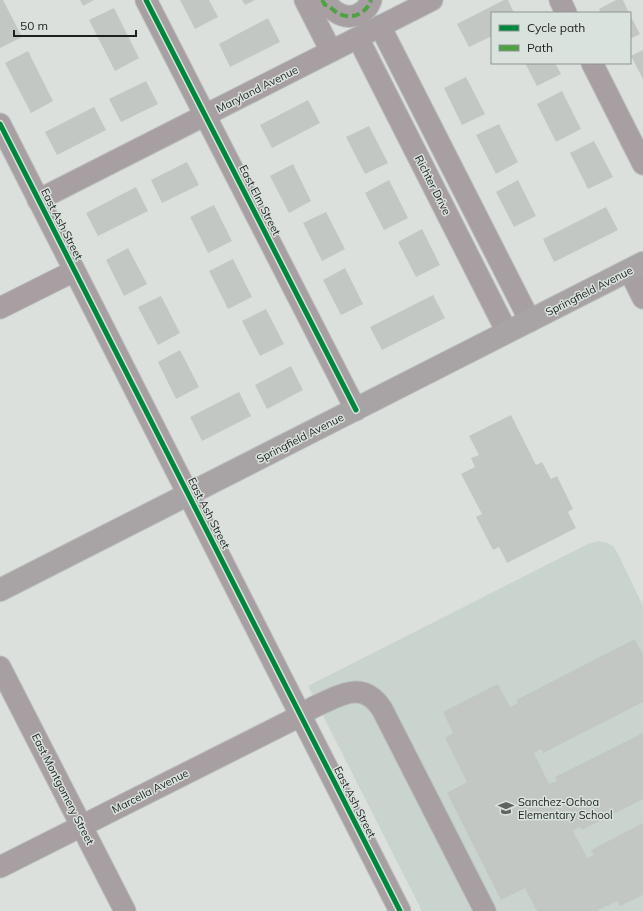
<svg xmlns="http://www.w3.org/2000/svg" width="643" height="911" font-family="Mulish,sans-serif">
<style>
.built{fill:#c8d4cd}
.building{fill:#c3c7c4}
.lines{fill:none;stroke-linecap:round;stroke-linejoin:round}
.minor-casing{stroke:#babdbb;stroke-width:23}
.major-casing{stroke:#babdbb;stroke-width:24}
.minor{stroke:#a79fa2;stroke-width:21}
.major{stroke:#a8a3a4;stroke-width:22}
.quiet{stroke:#4fa241;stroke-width:4;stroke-dasharray:8 4;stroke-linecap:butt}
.cycleway-casing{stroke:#d9e2dc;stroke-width:8}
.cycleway{stroke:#00873e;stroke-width:5}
.labels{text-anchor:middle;stroke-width:3;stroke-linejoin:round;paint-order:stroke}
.street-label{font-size:11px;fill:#1d201e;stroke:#d9e2dc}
.poi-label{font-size:11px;fill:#1d201e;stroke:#d9e2dc;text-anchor:start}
</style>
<rect width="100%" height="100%" fill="#dbe0dd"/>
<polygon class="built" points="598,541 607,543 613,546 617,552 643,606 643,911 422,911 308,686 588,544"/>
<g class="building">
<polygon points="0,0 3,0 22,37 0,48"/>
<polygon points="80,0 94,0 83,6"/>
<polygon points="180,0 209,0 218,17 195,29"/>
<polygon points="242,0 255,0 245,5"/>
<polygon points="504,0 508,0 514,13 492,13 492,36 469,47 457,24"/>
<polygon points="616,0 623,0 629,13 601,13 599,9"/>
<polygon points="114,8 139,58 115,71 89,20"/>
<polygon points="630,15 640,34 630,39"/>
<polygon points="268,18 280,42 230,67 219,44"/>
<polygon points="643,50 643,79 631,56"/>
<polygon points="28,51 53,101 31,113 5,63"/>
<polygon points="525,63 555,63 561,74 537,86"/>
<polygon points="466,77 485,114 462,125 444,88"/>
<polygon points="146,81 158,104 121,122 109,99"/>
<polygon points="562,91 581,129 556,142 537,104"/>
<polygon points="308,100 320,123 272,148 260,125"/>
<polygon points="94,107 106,130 57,155 45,132"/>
<polygon points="499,124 518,162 496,174 476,135"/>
<polygon points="369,126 388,163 365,174 346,137"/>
<polygon points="594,141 613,177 588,189 570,153"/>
<polygon points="187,162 199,185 162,203 151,180"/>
<polygon points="293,164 311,201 289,213 270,176"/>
<polygon points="389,180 408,218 384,230 365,193"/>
<polygon points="518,180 536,216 514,227 496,192"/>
<polygon points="136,187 148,211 98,236 86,213"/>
<polygon points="214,205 232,241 208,253 190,217"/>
<polygon points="606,207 618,230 554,262 543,239"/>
<polygon points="326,212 345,249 322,261 303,223"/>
<polygon points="422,229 440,265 416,277 398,242"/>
<polygon points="128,248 147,284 124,296 106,260"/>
<polygon points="233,259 252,297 228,309 209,271"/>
<polygon points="345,268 363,304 341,315 323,280"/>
<polygon points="433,295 445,318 382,350 370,327"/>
<polygon points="161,296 180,333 158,345 138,307"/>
<polygon points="266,309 284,344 260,356 242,321"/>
<polygon points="180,350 199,387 176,399 158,362"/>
<polygon points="291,366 303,390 267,409 255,385"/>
<polygon points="239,392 251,416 202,441 190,417"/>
<polygon points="511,415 536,465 542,462 551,479 557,476 573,509 568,512 576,528 507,563 499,547 493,550 476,517 482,514 461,474 475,467 471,458 479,455 469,436"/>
<polygon points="635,639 643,655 643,702 543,753 541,749 534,753 549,784 557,781 555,777 643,733 643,799 582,830 580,827 573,831 587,858 594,855 591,850 643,823 643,895 620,906 617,901 597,911 537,911 525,888 501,900 447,793 467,782 445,738 453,733 443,712 498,684 510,707 518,703 516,700"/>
</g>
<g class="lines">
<defs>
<g id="minor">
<polyline points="146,0 356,410"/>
<polyline points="305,0 331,51"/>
<path d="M322,0L325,5C330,5 331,9 336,12C349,21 366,15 371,0"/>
<polyline points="560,0 566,13"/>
<polyline points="380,26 530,321"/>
<polyline points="358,38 507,332"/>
<polyline points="592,63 643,164"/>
<polyline points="0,124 400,911"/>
<polyline points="38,200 432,0"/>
<polyline points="629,270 643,298"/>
<polyline points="0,308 74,271"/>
<polyline points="0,667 125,911"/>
<path d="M0,867L300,716C308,709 316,706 325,702C347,691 366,684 382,709L485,911"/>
</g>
<polyline id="major" points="0,590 643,263"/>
</defs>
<use href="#minor" class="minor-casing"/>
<use href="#major" class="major-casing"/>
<use href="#minor" class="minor"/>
<use href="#major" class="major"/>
<path class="quiet" d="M322,0L325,5C330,5 331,9 336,12C349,21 366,15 371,0"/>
<defs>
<g id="cycleway">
<polyline points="146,0 356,410"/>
<polyline points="0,124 400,911"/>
</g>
</defs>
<use href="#cycleway" class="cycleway-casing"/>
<use href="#cycleway" class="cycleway"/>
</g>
<defs>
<symbol id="school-bare" viewBox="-9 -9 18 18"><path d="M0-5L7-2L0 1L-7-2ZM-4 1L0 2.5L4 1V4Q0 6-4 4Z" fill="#606361" stroke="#d9e2dc" stroke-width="2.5" paint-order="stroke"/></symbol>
</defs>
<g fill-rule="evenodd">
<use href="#school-bare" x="495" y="797" width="22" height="22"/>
</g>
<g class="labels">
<g class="street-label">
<text transform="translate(257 89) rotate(-27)" y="4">Maryland Avenue</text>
<text transform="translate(433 185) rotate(63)" y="4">Richter Drive</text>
<text transform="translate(260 200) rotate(63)" y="4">East Elm Street</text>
<text transform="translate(62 224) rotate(63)" y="4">East Ash Street</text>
<text transform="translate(589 291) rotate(-27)" y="4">Springfield Avenue</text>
<text transform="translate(300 438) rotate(-27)" y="4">Springfield Avenue</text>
<text transform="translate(209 513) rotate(63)" y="4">East Ash Street</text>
<text transform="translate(63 789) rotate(63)" y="4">East Montgomery Street</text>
<text transform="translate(150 791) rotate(-27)" y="4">Marcella Avenue</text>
<text transform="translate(355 802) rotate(63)" y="4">East Ash Street</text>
</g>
<g class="poi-label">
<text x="518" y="806">Sanchez-Ochoa<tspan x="518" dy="13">Elementary School</tspan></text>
</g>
</g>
<rect x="491" y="12" width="140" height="52" fill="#d9e2dc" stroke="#8e9490"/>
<rect x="499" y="25" width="20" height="6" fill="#00873e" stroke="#8e9490"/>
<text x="527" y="32" font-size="12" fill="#1d201e">Cycle path</text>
<rect x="499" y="45" width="20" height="6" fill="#4fa241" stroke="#8e9490"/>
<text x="527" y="52" font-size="12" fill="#1d201e">Path</text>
<path d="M14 30v6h122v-6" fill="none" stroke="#1d201e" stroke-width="2"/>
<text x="20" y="30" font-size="12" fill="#1d201e" stroke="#d9e2dc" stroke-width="3" paint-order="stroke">50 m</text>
</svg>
